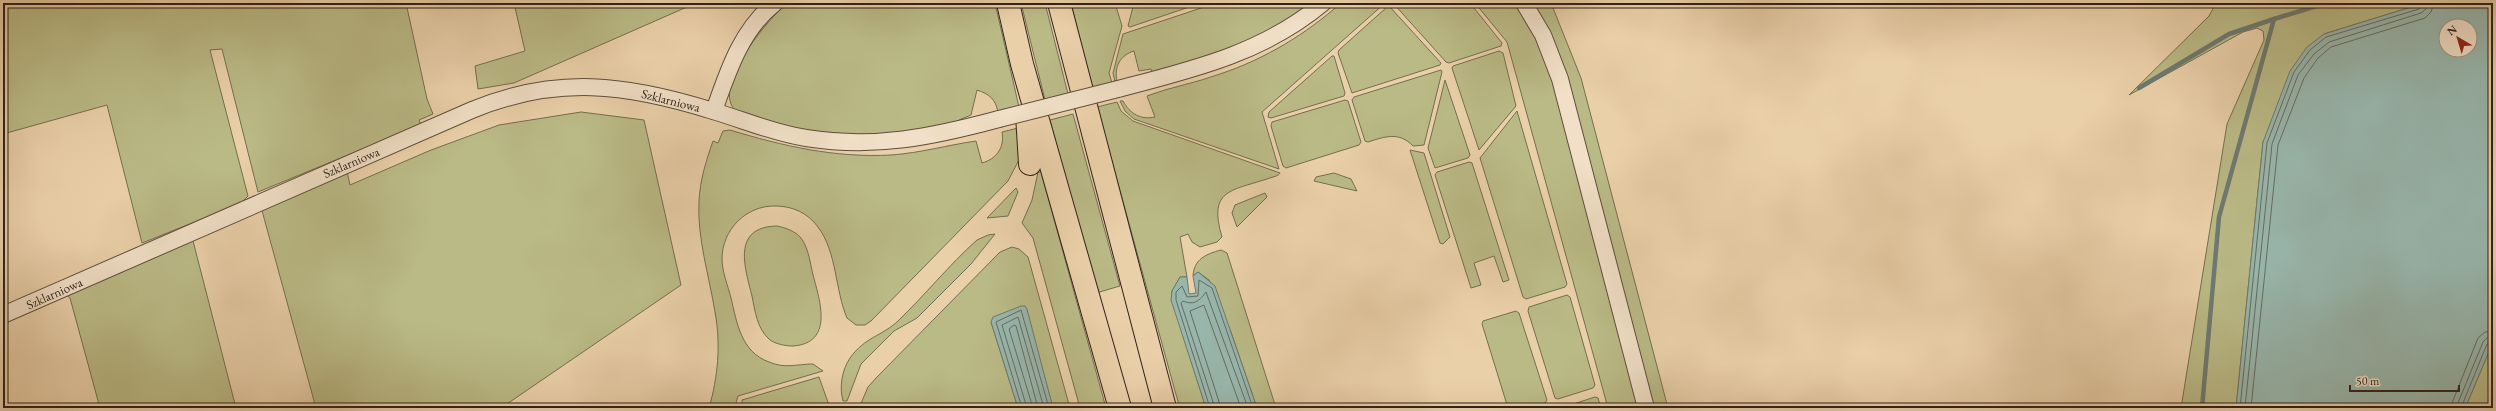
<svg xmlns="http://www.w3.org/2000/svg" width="2496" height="411" font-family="'EB Garamond',serif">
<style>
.green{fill:#baba86;stroke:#746e50}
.water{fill:#98b6ac;stroke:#6e7a71;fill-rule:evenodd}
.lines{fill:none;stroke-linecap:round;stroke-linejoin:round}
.shore{stroke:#646c62;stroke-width:1}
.stream{stroke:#6e7a71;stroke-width:4.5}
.minor-casing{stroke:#5e4d3d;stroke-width:18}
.highway-casing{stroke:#2f2119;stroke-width:24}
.minor{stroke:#f1e0c7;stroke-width:16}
.highway{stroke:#ead0a9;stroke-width:22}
.minor-bridge-casing{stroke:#5e4d3d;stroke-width:18;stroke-linecap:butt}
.minor-bridge{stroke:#f1e0c7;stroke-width:16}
.labels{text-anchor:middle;stroke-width:3;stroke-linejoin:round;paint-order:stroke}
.street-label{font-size:13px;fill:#2f2119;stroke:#f1e0c7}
</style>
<rect width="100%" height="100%" fill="#ead0a9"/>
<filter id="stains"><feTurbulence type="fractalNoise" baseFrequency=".005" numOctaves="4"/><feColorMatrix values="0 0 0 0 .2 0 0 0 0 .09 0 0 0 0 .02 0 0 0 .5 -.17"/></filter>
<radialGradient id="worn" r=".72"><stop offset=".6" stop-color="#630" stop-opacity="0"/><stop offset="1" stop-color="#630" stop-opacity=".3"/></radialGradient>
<g class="green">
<polygon points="3,3 406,3 427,99 433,114 419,120 421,125 258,192 222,49 210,50 248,196 240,204 142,243 107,105 3,134"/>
<polygon points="514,3 696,3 514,83 478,89 475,66 525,51"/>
<path d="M788,3H995L1019,107L998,113C996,99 989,94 977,90L971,115L959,120L960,124L865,137L798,130L736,111C710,88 768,18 788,3Z"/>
<polygon points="1021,3 1045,3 1068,94 1045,100"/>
<polygon points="1071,3 1115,3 1122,26 1109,73 1112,83 1092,88"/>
<polygon points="1134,3 1201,3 1130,27 1128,26"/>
<path d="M1216,3H1313L1293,18L1232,50L1153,73L1151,69L1139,71L1134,51C1120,55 1114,67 1117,81L1115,82L1113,73L1123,34Z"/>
<path d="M1341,3H1385L1262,112L1279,169L1134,119L1125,111L1120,101H1123C1130,114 1141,120 1155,117L1147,96C1170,87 1196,83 1220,74C1265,59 1306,34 1341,3Z"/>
<polygon points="1393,3 1470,3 1502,43 1501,46 1449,63 1446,62"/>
<polygon points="1475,3 1517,3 1531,27 1555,83 1639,408 1608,408 1507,42"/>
<polygon points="1533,3 1551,3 1581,78 1668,408 1653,408"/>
<polygon points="2216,3 2424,3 2324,34 2263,142 2236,408 2181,408 2227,124 2264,40 2263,31 2257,28 2243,32 2129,95 2209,16"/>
<polygon points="1387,7 1390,7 1441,63 1440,65 1352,93 1338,53 1339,50"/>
<polygon points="1499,51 1503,53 1516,106 1479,150 1452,68 1453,66"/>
<polygon points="1332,56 1334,56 1345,93 1344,96 1271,118 1268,117 1269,112"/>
<path d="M1441,70L1442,72L1424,145L1413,146C1399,131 1384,137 1368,142L1365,141L1352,100L1354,97Z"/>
<polygon points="1445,80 1470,155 1468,158 1435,168 1428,148"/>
<polygon points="1345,100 1348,101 1361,142 1359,145 1286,168 1283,166 1271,126 1272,122"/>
<path d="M1117,102L1121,111L1133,121L1280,173C1279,176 1272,177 1267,179C1230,191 1208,190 1222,237L1217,242L1200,247L1192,242L1188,234L1180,237L1187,277H1180L1172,291V300L1206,408H1180L1175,391L1097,107Z"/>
<polygon points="1517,111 1567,284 1565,287 1526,299 1523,297 1480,158"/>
<polygon points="581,112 644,120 681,285 501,408 316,408 261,207 347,171 350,185 431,150 499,125"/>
<polygon points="1073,114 1120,286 1096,293 1050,120"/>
<path d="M1022,127V154L1008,181L871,321L865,325H856L847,318C835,290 837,252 818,227C808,213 792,206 776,206C746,205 722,230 722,259C722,272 728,286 731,298C737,323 741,352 769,362C785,369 797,364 813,364L823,371L738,396L736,403L738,408H709C718,377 721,344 715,312C709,275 697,238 699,201C700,180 706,161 713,141L718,143L723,131L730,130C783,146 835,158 891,155C920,153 948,145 976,141L982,163C996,159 1005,148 1002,132Z"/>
<polygon points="1410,150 1424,153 1450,237 1443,244 1440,243"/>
<polygon points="1469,162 1472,163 1509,280 1503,282 1494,256 1474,263 1481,285 1471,288 1435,175 1437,172"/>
<polygon points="1038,172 1041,172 1106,408 1080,408 1033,238 1022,223 1032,200"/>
<polygon points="1334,173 1351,179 1357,191 1314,181 1316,177"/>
<polygon points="1016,188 1018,192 1008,216 987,218"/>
<polygon points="1265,193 1267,197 1237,227 1232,213 1235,205"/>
<path d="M777,226C786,228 795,231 801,238C809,249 810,263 813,275C820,301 834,343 793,346C785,346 776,344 770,340C757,329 755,311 752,296C745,268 731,227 777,226Z"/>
<path d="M995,234L971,264L917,318L894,331L861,364L847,401H843C839,387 842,370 850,358C865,337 882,336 898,321C925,295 949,265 977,240L988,235Z"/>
<polygon points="192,237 236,408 100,408 70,298 64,293"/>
<polygon points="1012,247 1019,249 1028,257 1070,408 1053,408 1025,306 991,322 1018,408 859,408 868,387 877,377 1000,252"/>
<path d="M1221,250L1227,253L1276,408H1257L1231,332L1209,280L1198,272L1193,276C1194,259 1206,254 1221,250Z"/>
<polygon points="1567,295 1570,297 1595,385 1593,388 1558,399 1555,398 1528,311 1529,307"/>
<polygon points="1516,311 1519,313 1547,400 1545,403 1530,408 1508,408 1482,324 1483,321"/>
<polygon points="2493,342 2493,408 2465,408 2466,406"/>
<polygon points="819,377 830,408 742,408 742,400"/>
<polygon points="1595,397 1598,398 1601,408 1561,408"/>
</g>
<g class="water">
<path d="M2424,3H2493V342L2466,406L2465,408H2236L2263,142L2290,71L2307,47L2324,34ZM2446,26H2470V50H2446Z"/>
<polygon points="1198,272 1215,286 1257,408 1206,408 1171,300 1172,291 1180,277 1187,277 1189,294 1196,293 1193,276"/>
<polygon points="1021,306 1025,306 1027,309 1053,408 1018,408 991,322 993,317"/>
</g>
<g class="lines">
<g class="shore">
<polyline points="1022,408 996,322 1021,310 1049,408"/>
<polyline points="1027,408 1002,325 1018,317 1044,408"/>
<polyline points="1033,408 1009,329 1014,325 1016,326 1038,408"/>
<polyline points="1210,408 1176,300 1176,292 1182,286 1187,297 1198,296 1199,280 1212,288 1253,408"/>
<path d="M1215,408L1181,303L1183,301C1195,306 1200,300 1206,292L1248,408"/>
<polyline points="1221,408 1190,311 1204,305 1241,408"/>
<polyline points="2240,408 2267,143 2294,72 2310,50 2326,37 2419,9 2423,3"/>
<polyline points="2245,408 2272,144 2298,75 2314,54 2329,42 2421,13 2426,9 2428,3"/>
<polyline points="2251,408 2278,145 2304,78 2318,58 2331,47 2425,18 2431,12 2434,3"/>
<polyline points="2450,408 2478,338 2485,332 2493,331"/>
<polyline points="2456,408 2483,342 2487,338 2493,337"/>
<polyline points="2461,408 2487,344 2493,342"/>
</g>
<g class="stream">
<polyline points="2139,88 2229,34 2274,19"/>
<polyline points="2202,408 2219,217 2274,19 2326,3"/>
</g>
<defs>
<g id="minor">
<polyline points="1524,3 1543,35 1560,79 1646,408"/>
<path d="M1118,89C1191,70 1264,53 1323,3"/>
<path d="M714,111C728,71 741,30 775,3"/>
<path d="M3,315L472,110C557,75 627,84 713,111C744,120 773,133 806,138C875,149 932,137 999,119"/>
</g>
<g id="highway">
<polyline points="1008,3 1022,64 1120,408"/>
<polyline points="1059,3 1165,408"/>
<polyline points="1027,115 1030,164"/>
</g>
</defs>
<use href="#minor" class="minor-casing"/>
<use href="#highway" class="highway-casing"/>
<use href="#minor" class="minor"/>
<use href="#highway" class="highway"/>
<defs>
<polyline id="minor-bridge" points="999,119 1118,89"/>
</defs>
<use href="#minor-bridge" class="minor-bridge-casing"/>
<use href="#minor-bridge" class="minor-bridge"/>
</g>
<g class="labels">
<g class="street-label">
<text transform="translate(671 100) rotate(14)" y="5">Szklarniowa</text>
<text transform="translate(351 162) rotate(-23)" y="5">Szklarniowa</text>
<text transform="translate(54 293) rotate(-24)" y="5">Szklarniowa</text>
</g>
</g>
<rect width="2496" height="411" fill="none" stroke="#ead0a9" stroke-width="16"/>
<rect x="4" y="4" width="2488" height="403" fill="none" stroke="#2f2119" stroke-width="2"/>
<rect x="8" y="8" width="2480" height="395" fill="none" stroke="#2f2119"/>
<g transform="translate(2458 38) rotate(322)"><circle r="19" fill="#f1e0c7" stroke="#a39481"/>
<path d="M0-3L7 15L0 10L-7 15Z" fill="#8f2418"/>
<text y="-6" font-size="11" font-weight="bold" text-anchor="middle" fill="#2f2119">N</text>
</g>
<path d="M2350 385v6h109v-6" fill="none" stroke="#2f2119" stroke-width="2"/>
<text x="2356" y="385" font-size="12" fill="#2f2119" stroke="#f1e0c7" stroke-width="3" paint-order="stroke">50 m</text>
<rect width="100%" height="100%" filter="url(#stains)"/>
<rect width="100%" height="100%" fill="url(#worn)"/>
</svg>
